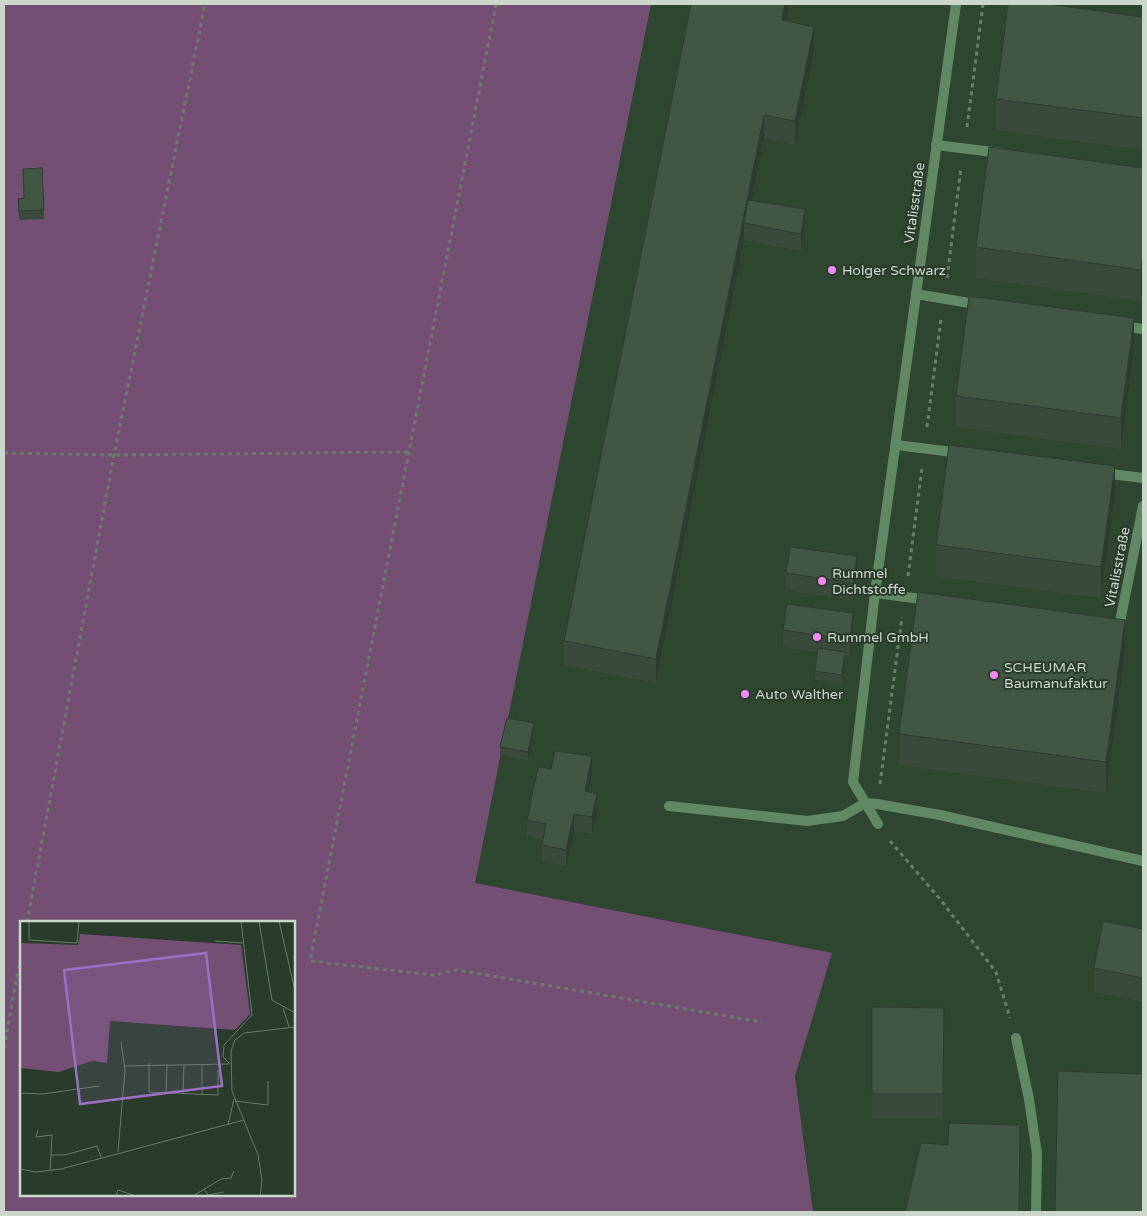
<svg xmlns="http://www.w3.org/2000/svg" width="1147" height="1216" font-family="'Varela Round',sans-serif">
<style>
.built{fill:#2e4630}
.green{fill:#735073;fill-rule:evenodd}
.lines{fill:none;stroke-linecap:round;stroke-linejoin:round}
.path{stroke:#6c7b6d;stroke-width:3;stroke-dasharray:4 4;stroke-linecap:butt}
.lane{stroke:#618864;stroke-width:10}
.street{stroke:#618864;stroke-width:10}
.wall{fill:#394a3a}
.shaded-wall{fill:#2e3c30}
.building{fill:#425644;stroke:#2e3c30}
.poi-dot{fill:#f18af4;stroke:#293b2a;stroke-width:2}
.labels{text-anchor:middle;stroke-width:4;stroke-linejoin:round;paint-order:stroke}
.street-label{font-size:14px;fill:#ccd7cc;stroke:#293b2a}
.poi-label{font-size:14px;fill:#ccd7cc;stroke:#293b2a;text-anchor:start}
.inset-road{fill:none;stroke:#6a796b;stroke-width:1}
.view{fill:#9b70c4;fill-opacity:0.15;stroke:#9b70c4;stroke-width:2.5}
.inset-edge{fill:none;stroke:#ccd7cc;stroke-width:2.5}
</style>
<rect width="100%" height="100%" fill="#293b2a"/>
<polygon class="built" points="651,4 1143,4 1143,1212 813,1212 795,1076 831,953 475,883"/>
<path class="green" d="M4,4H651L475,883L832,953L795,1076L813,1212H4ZM21,922H294V1195H21Z"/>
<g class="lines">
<g class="path">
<polyline points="496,4 310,961 433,975 457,970 762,1022"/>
<polyline points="967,127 983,4"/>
<polyline points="947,278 961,168"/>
<polyline points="927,427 941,319"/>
<polyline points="4,453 114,455 408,452"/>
<polyline points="908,576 922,468"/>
<polyline points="880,784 902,617"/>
<polyline points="890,841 940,899 996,972 1010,1018"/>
<polyline points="27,922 114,455 205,4"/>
<polyline points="4,1048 21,954"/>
</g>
<g class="lane">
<polyline points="936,145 1001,153"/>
<polyline points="916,294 981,305"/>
<polyline points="1122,326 1143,329"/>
<polyline points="896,445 961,453"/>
<polyline points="1102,473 1143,478"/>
<polyline points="875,593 929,600"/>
<polyline points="1114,626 1119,627 1143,506"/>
<polyline points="669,806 807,821 843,816 865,803 877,804 940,815 1143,861"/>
<polyline points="1016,1038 1029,1099 1037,1154 1036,1212"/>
</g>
<polyline class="street" points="878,824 853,782 875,593 956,4"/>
</g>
<g class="wall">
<polygon points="790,4 787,21 814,51 795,145 764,139 752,200 805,225 801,251 744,240 656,683 564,665 564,641"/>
<polygon points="1143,17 1143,150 996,130 996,99"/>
<polygon points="1143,168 1143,284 1141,301 976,278 976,247"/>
<polygon points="18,199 44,210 44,219 19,220"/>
<polygon points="1134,349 1121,449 956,427 956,396"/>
<polygon points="1115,497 1101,598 936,576 936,545"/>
<polygon points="786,573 857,573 853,600 786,590"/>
<polygon points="783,630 853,630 850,656 845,656 842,683 815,680 815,671 817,652 783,647"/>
<polygon points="1125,651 1106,793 899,765 899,734"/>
<polygon points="534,732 528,760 500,755 500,747"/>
<polygon points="592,773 588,792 597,811 592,834 574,831 566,866 542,861 542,845 543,840 527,836 527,820"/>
<polygon points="1143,929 1143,1002 1094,992 1094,968"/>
<polygon points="872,1007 944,1008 943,1118 872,1118"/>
</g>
<g class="shaded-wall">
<polygon points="785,4 790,4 782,44 782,20"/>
<polygon points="814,27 814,51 795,145 795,121"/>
<polygon points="764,115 764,139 747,224 744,223 744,240 656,683 656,659"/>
<polygon points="805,209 805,225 801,251 801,234"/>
<polygon points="1143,253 1143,284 1141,301 1141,270"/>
<polygon points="1134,318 1134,349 1121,449 1121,418"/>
<polygon points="1115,466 1115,497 1101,598 1101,567"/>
<polygon points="857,556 857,573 853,600 853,583"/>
<polygon points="853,613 853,630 850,656 850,640"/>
<polygon points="1125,620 1125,651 1106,793 1106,762"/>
<polygon points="845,652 845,660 842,683 842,675"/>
<polygon points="534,723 534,732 528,760 528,752"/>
<polygon points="592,756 592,773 585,808 585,791"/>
<polygon points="597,794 597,811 592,834 592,817"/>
<polygon points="574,814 574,831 566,866 566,850"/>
</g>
<g class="building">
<polygon points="691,4 785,4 782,20 814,27 795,121 764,115 656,659 564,641"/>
<polygon points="1008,4 1048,4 1143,17 1143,118 996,99"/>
<polygon points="989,147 1143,168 1143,253 1141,270 976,247"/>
<polygon points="42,168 44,210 19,211 18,199 24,198 23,169"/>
<polygon points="748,200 805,209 801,234 744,223"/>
<polygon points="969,296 1134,318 1121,418 956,396"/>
<polygon points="949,445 1115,466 1101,567 936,545"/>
<polygon points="790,547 857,556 853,583 786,573"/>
<polygon points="918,592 1125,620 1106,762 899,734"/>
<polygon points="787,604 853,613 850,640 783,630"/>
<polygon points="818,648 845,652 842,675 815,671"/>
<polygon points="507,718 534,723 528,752 500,747"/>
<polygon points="555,751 592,756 585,791 597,794 592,817 574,814 566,850 542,845 546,824 527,820 538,767 551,769"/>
<polygon points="1103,921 1143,929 1143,978 1094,968"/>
<polygon points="872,1007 944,1008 943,1094 872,1094"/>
<polygon points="1058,1071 1143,1074 1143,1212 1055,1212"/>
<polygon points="949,1123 1020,1125 1019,1212 905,1212 921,1143 948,1145"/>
</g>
<g class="poi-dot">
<circle cx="832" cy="270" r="5"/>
<circle cx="822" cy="581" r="5"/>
<circle cx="817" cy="637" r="5"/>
<circle cx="994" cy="675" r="5"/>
<circle cx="745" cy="694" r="5"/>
</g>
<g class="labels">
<g class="street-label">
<text transform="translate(914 203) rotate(-82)" y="5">Vitalisstraße</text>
<text transform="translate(1117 567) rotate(-79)" y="5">Vitalisstraße</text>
</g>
<g class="poi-label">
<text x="842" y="275">Holger Schwarz</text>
<text x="832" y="578">Rummel<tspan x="832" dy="16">Dichtstoffe</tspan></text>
<text x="827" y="642">Rummel GmbH</text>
<text x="1004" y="672">SCHEUMAR<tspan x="1004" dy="16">Baumanufaktur</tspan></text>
<text x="755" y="699">Auto Walther</text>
</g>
</g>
<g transform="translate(20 921)">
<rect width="275" height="275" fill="#293b2a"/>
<path d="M60,13L221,24L230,93L215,109L90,100L87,142L72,140L39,151L0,147V22L58,24Z" fill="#735073"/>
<path class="inset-road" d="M9,0V19L57,22L59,0M239,0L252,79L275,92M259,0L275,70M195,20L223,22M263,87L269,106M129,142V171L198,174V149M210,143L203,136L204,124L232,94L221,0M104,145L209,143M0,172L23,173L79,165M146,172L147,143M163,173L164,143M182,174V143M215,180L248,184V160M208,204L214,178M18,209L16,216L32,214L31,234M98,231L105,149L101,121M0,248L16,251L41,248L224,199M30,250L31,234H45L77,225L81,236M184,268L188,274L204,271M96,274L98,269L113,274M58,275H74M173,275L201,258L211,257L214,250M240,275L242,259L238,234L212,170L211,130L215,119L224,112L275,106"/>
<path class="view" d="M186,32L202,165L60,183L44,49Z"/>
<rect width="275" height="275" class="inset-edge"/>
</g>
<rect width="1147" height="1216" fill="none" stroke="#ccd7cc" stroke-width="10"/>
</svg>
